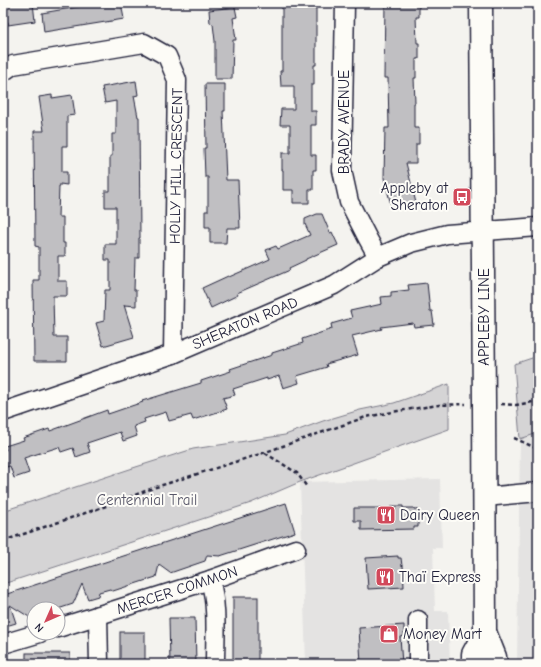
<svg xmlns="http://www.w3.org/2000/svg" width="541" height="667" font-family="'Comic Neue',sans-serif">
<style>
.built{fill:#e4e3e2}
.green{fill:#d5d4d5;stroke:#7c7b88}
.building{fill:#c0bfc2;stroke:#22223b}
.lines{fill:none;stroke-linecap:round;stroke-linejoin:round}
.minor-casing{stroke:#22223b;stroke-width:21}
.major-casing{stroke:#22223b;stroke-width:25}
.path{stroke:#22223b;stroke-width:2.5;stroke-dasharray:4 3;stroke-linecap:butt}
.minor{stroke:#fdfcf7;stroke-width:18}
.major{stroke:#fdfcf7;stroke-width:22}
.labels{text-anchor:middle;stroke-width:4;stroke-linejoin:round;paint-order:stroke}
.street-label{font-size:15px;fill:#22223b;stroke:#fdfcf7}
.poi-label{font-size:15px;fill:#22223b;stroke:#fdfcf7;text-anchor:start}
.park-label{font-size:15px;fill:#585769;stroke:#fdfcf7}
</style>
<rect width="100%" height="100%" fill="#f4f3ef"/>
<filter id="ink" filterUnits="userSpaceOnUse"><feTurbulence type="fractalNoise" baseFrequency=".025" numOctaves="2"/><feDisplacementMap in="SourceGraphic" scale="8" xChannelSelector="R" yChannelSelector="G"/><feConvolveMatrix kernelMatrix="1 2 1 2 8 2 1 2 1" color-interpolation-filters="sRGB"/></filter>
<g filter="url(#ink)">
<g class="built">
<polygon points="538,433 538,664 517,664 520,439"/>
<polygon points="440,479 442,548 433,548 435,611 448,611 450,664 306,664 300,482"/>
</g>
<g class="green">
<polygon points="538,356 538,433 520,439 514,364"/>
<polygon points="449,384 449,429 300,482 251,503 3,584 3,511 136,467 193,449 285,435 323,421 360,410 394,403"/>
</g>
<g class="building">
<polygon points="20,3 33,3 35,21 8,25 8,22 3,23 3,5"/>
<polygon points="101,3 121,3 124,19 44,32 42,13"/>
<polygon points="301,3 316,3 316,65 314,65 314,85 311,85 311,111 316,111 316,125 311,125 311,155 316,155 316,170 313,170 313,190 309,190 309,203 293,203 293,190 283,190 283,170 282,170 282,153 290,153 290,125 280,125 281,109 294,109 294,86 281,86 280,71 282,71 282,4 301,4"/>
<polygon points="385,3 419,3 419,17 416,17 417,43 419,43 419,59 416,59 416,78 414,78 415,103 414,103 414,128 419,128 419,144 416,144 416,163 406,163 416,203 392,209 384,178 385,128 389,128 388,78 384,78"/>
<polygon points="235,7 237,17 233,18 236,40 233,40 232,79 215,79 215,41 213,24 210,23 209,10"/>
<polygon points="136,81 138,95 134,96 138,117 139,117 140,238 139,238 139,258 135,258 134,290 136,290 136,306 124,305 134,337 103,346 96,323 104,321 105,290 110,290 110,260 105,260 105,244 116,244 116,207 105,207 105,191 110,191 110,156 112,156 112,134 116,134 116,101 105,103 102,87"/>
<polygon points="205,84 225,84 225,111 223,111 226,180 238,180 240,228 227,228 226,243 210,243 210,227 205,227 205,211 208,211 208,177 205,177 204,148 206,148"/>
<polygon points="52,95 52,98 72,95 75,115 67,116 67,146 62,146 62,172 67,172 67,185 60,184 60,186 59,186 58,217 63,217 63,243 65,243 65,256 58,256 58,281 67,281 67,296 53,296 54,337 67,337 67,361 34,361 33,280 39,280 39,247 35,246 34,131 44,131 39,97"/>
<polygon points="317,214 322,214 330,233 332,232 338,245 306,259 306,260 289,268 290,270 237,293 238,295 211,308 202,288 228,276 229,277 270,259 266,250 276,246 278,249 310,235 305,224 305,219"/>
<polygon points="427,283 430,311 432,311 434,325 414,327 413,323 381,327 382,329 352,336 358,355 326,364 327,367 297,376 299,383 283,388 279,376 267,380 267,378 233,389 235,395 223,398 227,409 193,420 191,415 169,421 166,412 144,419 145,422 134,426 137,436 123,441 120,432 87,443 90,452 76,457 73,448 61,452 59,447 24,458 29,473 14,478 10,466 3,468 3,451 6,450 5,446 24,440 23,438 49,429 50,431 107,410 108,414 143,402 142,401 201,383 201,381 231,371 230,369 272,355 272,353 303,343 302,339 332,329 331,324 352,318 350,311 382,304 381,297 391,296 391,292 409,290 408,285"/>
<polygon points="286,503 295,532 220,556 207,555 205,561 170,573 159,565 156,577 113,591 110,589 99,592 98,596 88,599 82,584 73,604 58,609 34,609 34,620 10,605 16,623 6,626 5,623 3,624 3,589 5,589 7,594"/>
<polygon points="392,506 403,506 403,508 414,508 414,509 418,509 418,527 414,527 414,529 361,530 361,521 354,521 354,508 392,508"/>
<polygon points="398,556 398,558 401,558 402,566 403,565 404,587 368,589 366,558"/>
<rect x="233" y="597" width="25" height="67"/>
<polygon points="169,618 195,618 196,664 170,664"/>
<polygon points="404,625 404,636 400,637 402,664 361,664 359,628"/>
<rect x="120" y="632" width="25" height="32"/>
<rect x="26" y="653" width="44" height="11"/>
</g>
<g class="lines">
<defs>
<g id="minor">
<polyline points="345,3 342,170 349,202 368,239 378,257"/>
<polyline points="3,72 13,65 144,43 167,56 177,80 173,354"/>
<polyline points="3,412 173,354 334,285 378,257 411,243 447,234 538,227"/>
<polyline points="485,497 538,492"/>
<path d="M210,580C218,606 215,637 215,664"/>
<polyline points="98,615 99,664"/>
<polyline points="418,620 418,664"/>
<polyline points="58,628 210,580 296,549"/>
<polyline points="3,644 40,633"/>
</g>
<g id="major">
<polyline points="481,3 484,404 485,632 495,657 496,664"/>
<polyline points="473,664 473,654 485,632"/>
</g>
</defs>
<use href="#minor" class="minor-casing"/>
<use href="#major" class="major-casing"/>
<g class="path">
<polyline points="501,404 516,405 538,401"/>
<polyline points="514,438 538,449"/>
<polyline points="265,453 297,473 307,487"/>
<polyline points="3,541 106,506 153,488 260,454 366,417 398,411 439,405 466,404"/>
</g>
<use href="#minor" class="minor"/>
<use href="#major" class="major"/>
</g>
</g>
<defs>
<symbol id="bus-square" viewBox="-11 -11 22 22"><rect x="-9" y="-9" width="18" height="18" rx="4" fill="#d1495b" stroke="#fdfcf7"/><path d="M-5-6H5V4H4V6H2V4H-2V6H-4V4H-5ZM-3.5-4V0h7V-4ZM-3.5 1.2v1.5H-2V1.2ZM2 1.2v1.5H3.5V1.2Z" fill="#fff"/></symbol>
<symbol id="restaurant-square" viewBox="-11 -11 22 22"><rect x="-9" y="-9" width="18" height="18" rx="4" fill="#d1495b" stroke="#fdfcf7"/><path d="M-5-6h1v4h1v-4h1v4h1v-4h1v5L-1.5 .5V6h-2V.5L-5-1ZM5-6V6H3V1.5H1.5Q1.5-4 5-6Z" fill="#fff"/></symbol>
<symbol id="shop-square" viewBox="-11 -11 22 22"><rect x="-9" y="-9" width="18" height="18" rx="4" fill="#d1495b" stroke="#fdfcf7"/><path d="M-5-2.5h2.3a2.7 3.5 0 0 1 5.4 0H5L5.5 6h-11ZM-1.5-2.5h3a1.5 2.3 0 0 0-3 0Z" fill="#fff"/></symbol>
</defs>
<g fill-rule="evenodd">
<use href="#bus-square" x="451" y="186" width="22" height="22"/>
<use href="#restaurant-square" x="375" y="504" width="22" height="22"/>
<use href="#restaurant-square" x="374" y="566" width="22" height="22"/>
<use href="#shop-square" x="378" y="623" width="22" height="22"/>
</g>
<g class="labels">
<g class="street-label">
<text transform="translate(344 122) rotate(-90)" y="5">BRADY AVENUE</text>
<text transform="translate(176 166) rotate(-89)" y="5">HOLLY HILL CRESCENT</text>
<text transform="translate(484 317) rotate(-90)" y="5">APPLEBY LINE</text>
<text transform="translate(245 323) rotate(-23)" y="5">SHERATON ROAD</text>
<text transform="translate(177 590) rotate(-18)" y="5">MERCER COMMON</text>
</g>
<g class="poi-label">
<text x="448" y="193" text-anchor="end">Appleby at<tspan x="448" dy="17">Sheraton</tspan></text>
<text x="400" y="520">Dairy Queen</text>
<text x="399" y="582">Thaï Express</text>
<text x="403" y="639">Money Mart</text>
</g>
<g class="park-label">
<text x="147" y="505">Centennial Trail</text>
</g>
</g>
<rect width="541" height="667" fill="none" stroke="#fdfcf7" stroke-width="16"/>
<rect x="8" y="8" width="525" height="651" fill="none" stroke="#22223b" stroke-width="1.5" filter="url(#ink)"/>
<g transform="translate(46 621) rotate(225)"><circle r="19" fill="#fdfcf7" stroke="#a5a5ac"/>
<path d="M0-3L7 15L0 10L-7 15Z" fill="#d1495b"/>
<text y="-6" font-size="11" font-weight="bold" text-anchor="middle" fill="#22223b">N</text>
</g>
</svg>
